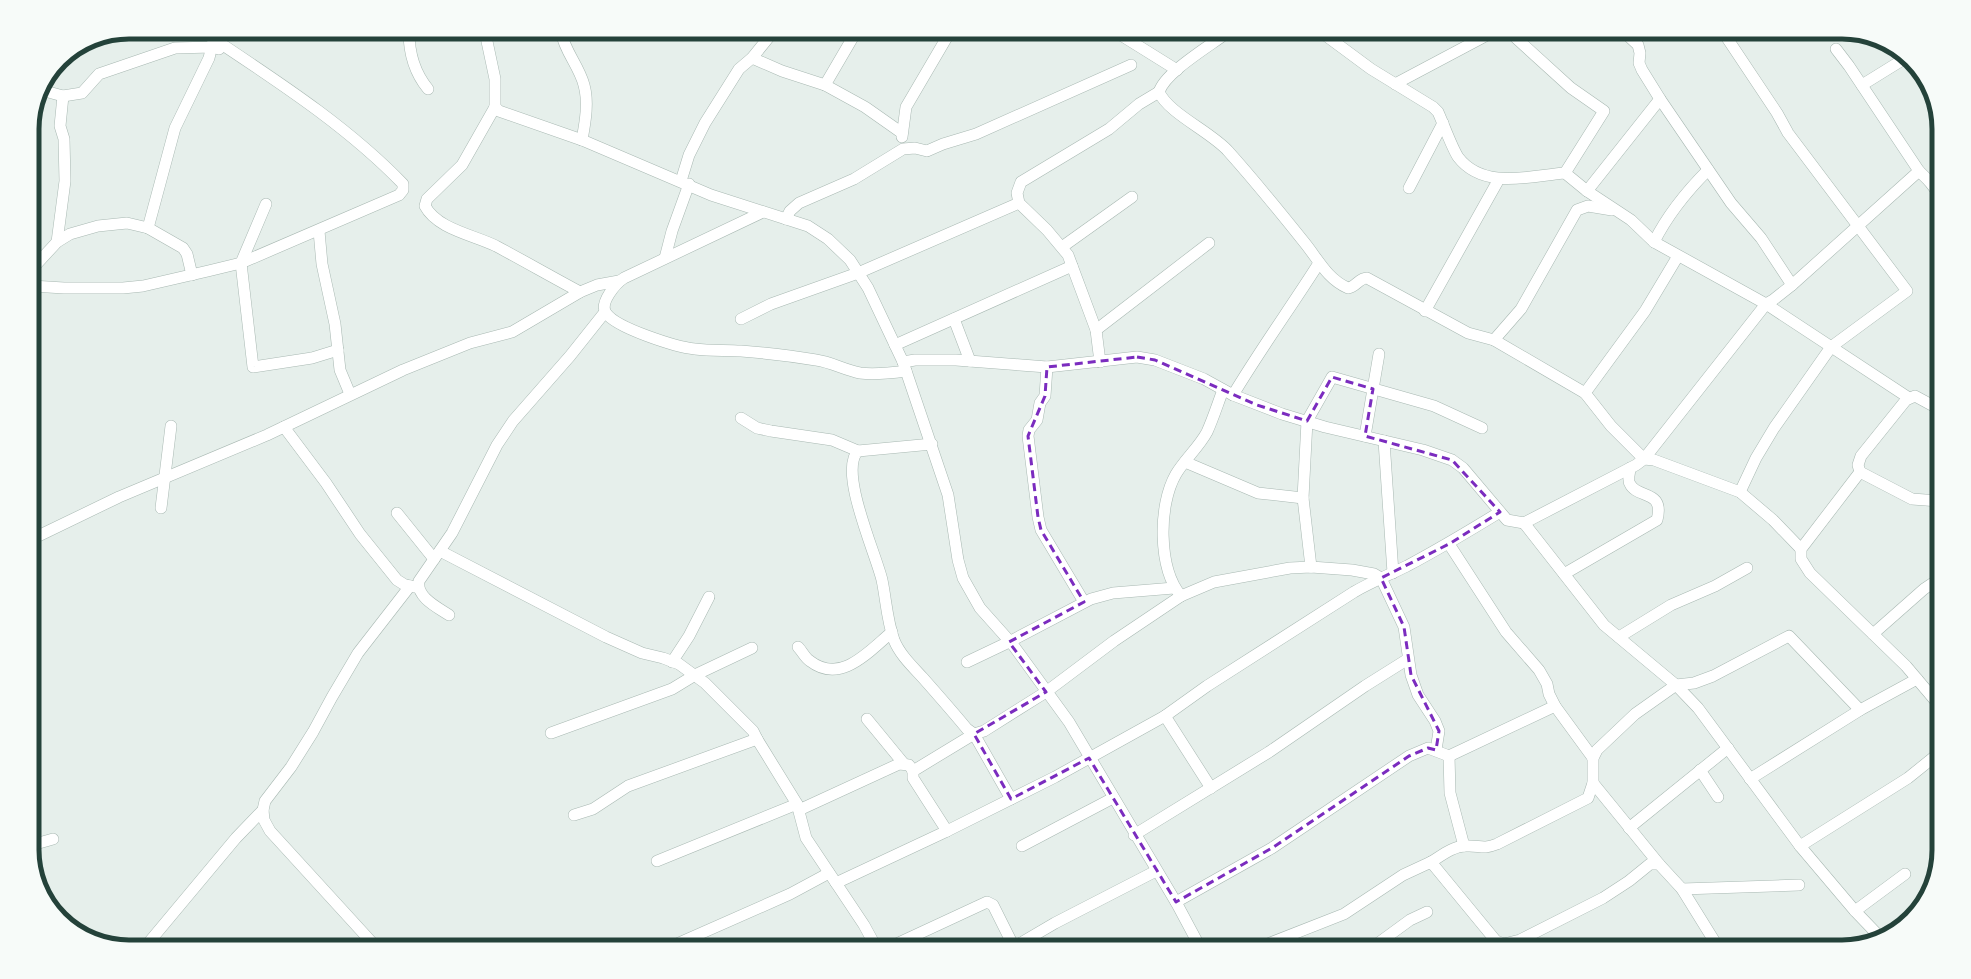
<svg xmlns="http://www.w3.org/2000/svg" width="1971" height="979" font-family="'Work Sans',sans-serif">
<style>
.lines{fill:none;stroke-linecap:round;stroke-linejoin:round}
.minor-casing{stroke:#a8b8b2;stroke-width:12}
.minor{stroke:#fff;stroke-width:11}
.marked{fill:none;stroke:#7b2cbf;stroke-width:3;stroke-dasharray:8 5;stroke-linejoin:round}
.rim{fill:none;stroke:#24423a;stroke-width:5}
</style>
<rect width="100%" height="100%" fill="#e6efeb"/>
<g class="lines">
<defs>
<g id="minor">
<path d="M409,32C409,53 414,72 428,89"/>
<polyline points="485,32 495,79 495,107 499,111 582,140 711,195 808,226 828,239 850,260 868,288 903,362 948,495 958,560 963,578 980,608 1013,645 1069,722 1177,904 1200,947"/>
<path d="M561,32C565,52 579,66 584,85C589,103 585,123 582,140"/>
<polyline points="1116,32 1177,70"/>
<path d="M1228,32C1210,46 1165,72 1159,92C1168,113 1211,132 1228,151C1254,180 1280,212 1304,242C1318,259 1327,279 1348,288C1356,287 1359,278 1367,278L1468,333L1494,340L1585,393L1611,426L1644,459L1766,304L1773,300L1792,285L1919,171"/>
<path d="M1321,32L1371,69L1433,107L1438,112C1443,123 1452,148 1458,157C1483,190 1530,176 1565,173L1587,191L1631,220L1654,242L1766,304L1909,398"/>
<polyline points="1512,32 1516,38 1571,88 1604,111 1565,173"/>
<polyline points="1624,32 1638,45 1640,53 1639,63 1642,70 1660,99 1731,203 1761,238 1792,285"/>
<polyline points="1723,32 1777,113 1788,133 1907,291 1831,347 1774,428 1756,458 1740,492"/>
<polyline points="1836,49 1849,66 1919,171 1929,181 1939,181"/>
<polyline points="752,58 782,71 825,85 865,107 902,133"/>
<polyline points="1395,84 1493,32"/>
<polyline points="825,85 856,32"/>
<polyline points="1862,85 1904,59"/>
<polyline points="41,90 63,96 82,93 99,74 175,48 212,47 219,49"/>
<path d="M495,107L462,165L427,199L425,206C437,229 474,235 496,246C524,261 552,277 580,292"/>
<polyline points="902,137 906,107 950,32"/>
<polyline points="681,181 689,155 705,123 739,69 752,58 773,32"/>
<polyline points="1929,181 1939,194"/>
<polyline points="1409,188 1443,123"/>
<polyline points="1587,191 1660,99"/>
<polyline points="266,204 241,263 253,367 312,358 338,350"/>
<path d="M763,212L624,278C616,283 599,303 606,313C616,328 676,347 695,349C710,351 726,350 741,351C766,353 792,356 816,360C831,362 845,370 860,373C875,375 891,373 906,371"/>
<polyline points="786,219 790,211 799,203 854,179 903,149 915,148 927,151 943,144 976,134 1131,65"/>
<polyline points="148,228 175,128 209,58 215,33"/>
<polyline points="319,231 322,264 335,324 340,370 350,394"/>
<polyline points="57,242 65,181 64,139 60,126 63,96"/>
<path d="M1654,242C1668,214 1686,192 1708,170"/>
<polyline points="1062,247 1132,197"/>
<polyline points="665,258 672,231 689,184"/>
<polyline points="32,269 57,242 70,234 98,226 127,223 148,228 183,248 187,254 192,275"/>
<path d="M32,286L64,288H123L143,286L208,271L241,263L399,195L403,190V184C348,127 280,83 214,39"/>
<polyline points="1425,311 1499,179"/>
<polyline points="741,319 771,304 858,273 1019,203"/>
<polyline points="954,319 970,361"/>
<polyline points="1096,330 1209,243"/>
<polyline points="1494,340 1521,309 1577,210 1588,206 1612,210"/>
<polyline points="895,345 1072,266"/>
<polyline points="903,362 915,360 956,360 1047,367 1137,357 1155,360 1204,379 1233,395 1282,414 1325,427 1423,450 1452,460 1463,468 1507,520 1524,523 1636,465 1644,459 1654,460 1740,492 1773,520 1801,549"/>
<polyline points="1100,362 1096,330 1068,255 1047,230 1019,203 1017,193 1021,182 1109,129 1139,104 1159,92"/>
<polyline points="1047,367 1045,396 1040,403 1037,420 1029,430 1028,436 1038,517 1041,530 1084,602"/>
<polyline points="1585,393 1645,311 1678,256"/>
<path d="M1233,395C1260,350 1291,307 1319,263"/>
<polyline points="741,418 757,428 771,431 832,440 858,451"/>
<polyline points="284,427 326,483 360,534 397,580 405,585 415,587"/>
<polyline points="1365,436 1379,354"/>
<polyline points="1384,441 1393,573"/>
<path d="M932,444L858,451C838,471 876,554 882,580C886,599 887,621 894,640C900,655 913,667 923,678C938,695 953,712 967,729L974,734L1011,799"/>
<polyline points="1185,462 1258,493 1303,498"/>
<polyline points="1860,472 1858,465 1861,456 1906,400 1915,396 1939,409"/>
<polyline points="1939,501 1912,499 1860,472 1801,549 1801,559 1810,573 1906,666 1939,705"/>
<polyline points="161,508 171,426"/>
<polyline points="397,513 434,559"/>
<polyline points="1524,523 1604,625 1676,685 1698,708 1800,846 1855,911 1879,936"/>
<polyline points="32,539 119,497 267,435 403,370 470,343 512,332 580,292 597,285 619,281"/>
<polyline points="1449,544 1506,632 1539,670 1547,684 1549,694 1555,706 1593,758"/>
<polyline points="440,551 606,637 642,653 663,658 679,664 705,683 753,731 757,739 797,804 806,838 864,925 876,947"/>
<polyline points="1311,567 1303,498 1307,421 1332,377 1434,406 1482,428"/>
<path d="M1564,574L1657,520C1665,489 1637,499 1630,484C1627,480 1630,473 1630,468"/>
<path d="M1181,596C1158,568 1158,505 1176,474C1185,459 1199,447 1207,432C1213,419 1218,403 1223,390"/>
<path d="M449,615C437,607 416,597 419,581L452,533L497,445L513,421L570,356L605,312"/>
<polyline points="1873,634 1924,589 1939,579"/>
<polyline points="1619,637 1671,605 1715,586 1747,568"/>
<path d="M798,647C802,651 805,658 810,661C841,685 869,651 892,632"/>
<polyline points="672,662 689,636 709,597"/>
<polyline points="967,662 1009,642 1091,599 1113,593 1174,588"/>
<polyline points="1165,716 1211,788"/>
<polyline points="867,719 904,764"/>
<polyline points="551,733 672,689 695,675 752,648"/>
<polyline points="1449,756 1450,793 1464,846"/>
<polyline points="1700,770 1718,797"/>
<polyline points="1750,779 1860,710"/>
<polyline points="1593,783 1659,864"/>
<polyline points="799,810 899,764 909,765 913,771"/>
<polyline points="574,815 593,809 628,786 757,739"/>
<polyline points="1629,828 1728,748"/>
<polyline points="947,831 913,778 913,771 974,734 984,731 1046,692 1114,641 1181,596 1214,582 1290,568 1311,567 1352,570 1374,574 1381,578 1404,627 1411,675 1418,695 1435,721 1439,731 1436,750"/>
<polyline points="1134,835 1269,752 1365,686 1408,659"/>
<polyline points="32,845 53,839"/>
<polyline points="1022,846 1113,798"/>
<polyline points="1800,846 1908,778 1939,753"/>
<polyline points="657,861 797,804"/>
<path d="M1431,862C1441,856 1453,846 1466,846C1480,845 1482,850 1497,844L1588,798L1593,783V758L1597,750L1635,714L1676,685L1694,683L1713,676L1789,636L1860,710L1917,679"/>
<path d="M836,883L947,831L1055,777L1165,716L1207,686L1354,592C1371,582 1389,575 1407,566C1439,549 1469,531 1500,512"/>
<polyline points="1682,889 1799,885"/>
<polyline points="1176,902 1272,848 1409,756 1428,748 1449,756 1555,706"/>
<polyline points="1855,911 1905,874"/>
<polyline points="145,947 236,838 263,810"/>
<polyline points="376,947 270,831 264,820 263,810 265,801 291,767 313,732 332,697 358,653 410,586"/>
<polyline points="670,947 790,894 829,873"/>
<polyline points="890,947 987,902 993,905 1014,947"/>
<polyline points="1014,947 1055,923 1156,871"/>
<polyline points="1260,947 1344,914 1403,875 1431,862 1496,941 1504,944 1520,940 1603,898 1629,881 1650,864 1659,864 1682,889 1718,947"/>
<polyline points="1373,947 1410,920 1427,912"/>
</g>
</defs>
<use href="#minor" class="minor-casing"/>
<use href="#minor" class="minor"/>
</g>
<path class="marked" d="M1137,357L1155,360L1257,405L1307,421L1332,377L1373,389L1365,436L1452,460L1500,512L1449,544L1381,578L1404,627L1411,675L1439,731L1436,750L1428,748L1409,756L1272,848L1176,902L1089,758L1011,799L974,734L1046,692L1009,642L1084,602L1041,530L1038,517L1028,436L1045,396L1047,367Z"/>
<path d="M0 0H1971V979H0ZM129 39H1842A90 90 0 0 1 1932 129V850A90 90 0 0 1 1842 940H129A90 90 0 0 1 39 850V129A90 90 0 0 1 129 39Z" fill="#f7fbf9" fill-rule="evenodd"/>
<path class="rim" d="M129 39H1842A90 90 0 0 1 1932 129V850A90 90 0 0 1 1842 940H129A90 90 0 0 1 39 850V129A90 90 0 0 1 129 39Z"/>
</svg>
